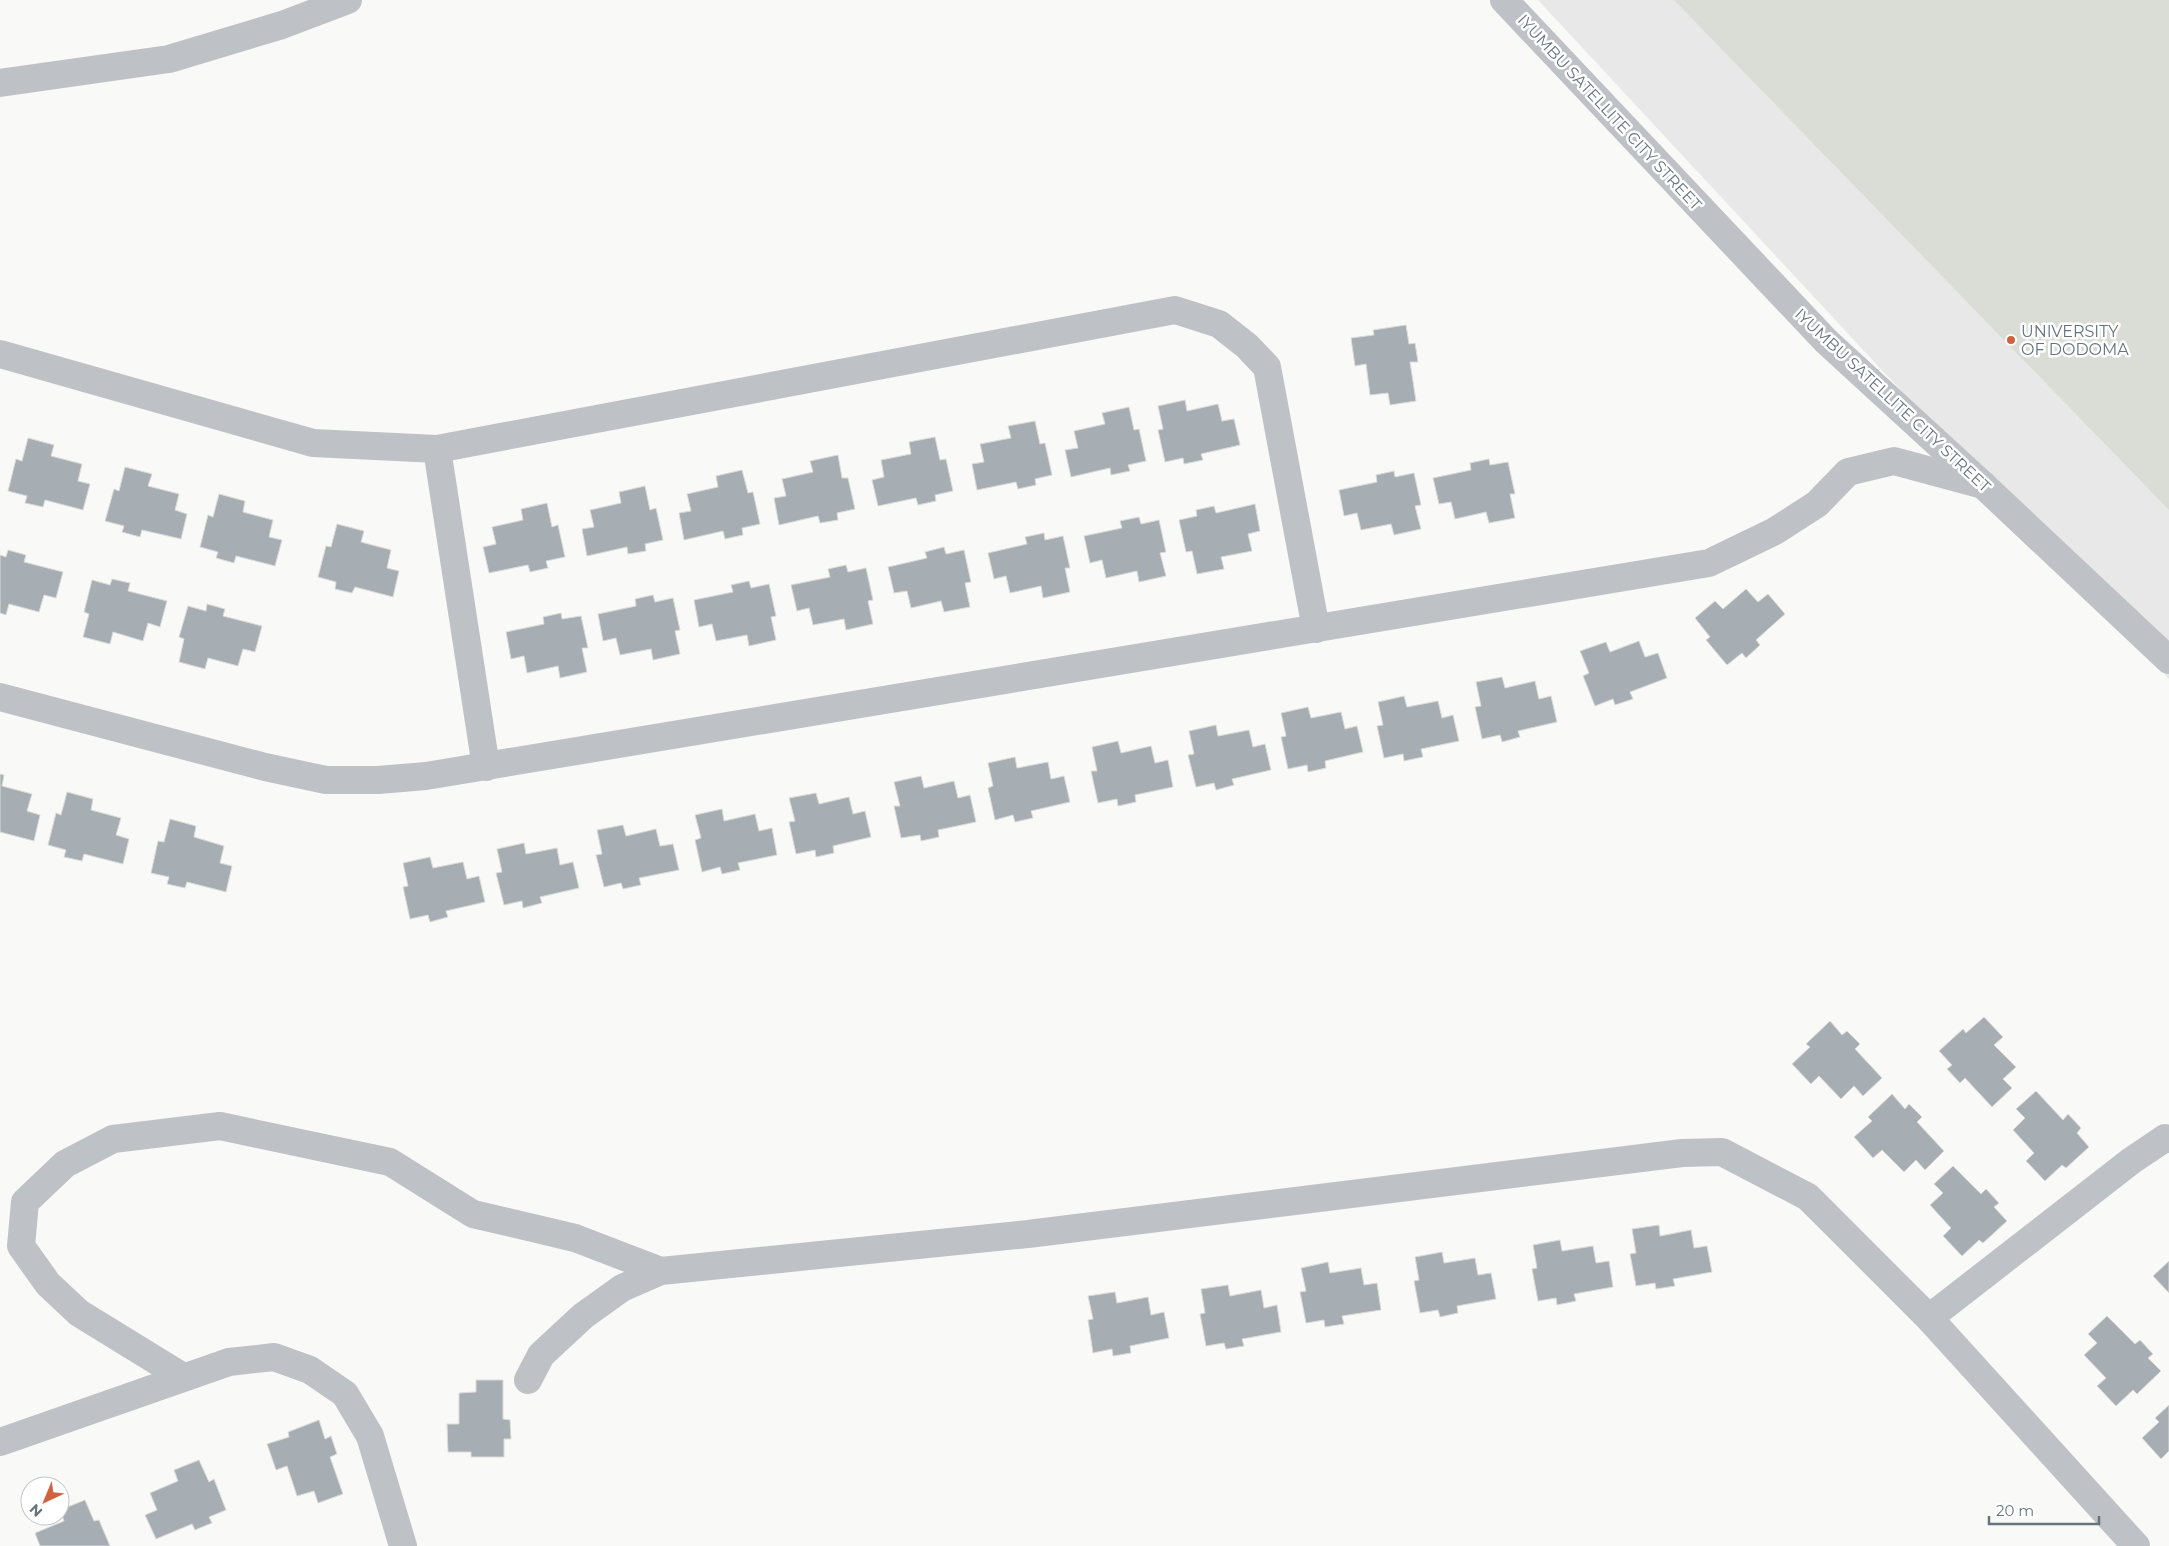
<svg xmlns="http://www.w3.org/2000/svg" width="2169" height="1546" font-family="Montserrat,sans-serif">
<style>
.built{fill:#e7e8e7}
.green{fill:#d9ddd6}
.building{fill:#a6aeb3;stroke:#dbdbd9}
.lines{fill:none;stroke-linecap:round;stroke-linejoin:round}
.minor{stroke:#bec2c6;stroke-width:28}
.poi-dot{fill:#d0633f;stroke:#fff;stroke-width:2}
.labels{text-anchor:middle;stroke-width:5;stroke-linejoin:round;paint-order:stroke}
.street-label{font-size:16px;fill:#66747e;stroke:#fff}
.poi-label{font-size:16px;fill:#66747e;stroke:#fff;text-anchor:start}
</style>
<rect width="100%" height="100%" fill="#f9f9f7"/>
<polygon class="built" points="1538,0 2169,0 2169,679"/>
<polygon class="green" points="1674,0 2169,0 2169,510"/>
<g class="building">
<polygon points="1406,325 1409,344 1415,343 1418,362 1410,362 1416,401 1390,405 1388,393 1370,395 1366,364 1355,366 1351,338 1374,335 1373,330"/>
<polygon points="1185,400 1187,411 1218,404 1222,421 1234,419 1240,445 1201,454 1203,460 1184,464 1183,458 1165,462 1158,430 1163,429 1158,406"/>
<polygon points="1129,407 1134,430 1139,429 1146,461 1128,465 1130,471 1111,475 1110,468 1071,477 1065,450 1078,448 1074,431 1105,424 1102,413"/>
<polygon points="1035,421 1040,444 1045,443 1052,475 1035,479 1036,485 1018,489 1016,482 977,490 972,464 984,462 980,444 1011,438 1008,426"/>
<polygon points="935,437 940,460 946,459 953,491 935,495 936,501 918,505 916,498 878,506 872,480 884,477 881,460 911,454 909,442"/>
<polygon points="28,438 54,445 51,456 82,464 78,481 90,484 83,510 45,500 43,507 25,503 27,496 8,491 16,459 22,461"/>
<polygon points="838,455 842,478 848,478 855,509 837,513 838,520 820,523 818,516 779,525 774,498 786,496 782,479 813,472 810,461"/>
<polygon points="1489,459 1490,465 1508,462 1515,494 1510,494 1515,518 1489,523 1486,512 1455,519 1451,502 1439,504 1433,478 1471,470 1470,463"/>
<polygon points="125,467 152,474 148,486 179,494 175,510 187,514 181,539 142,530 140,537 122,532 124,526 105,521 114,489 119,491"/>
<polygon points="742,470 748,493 753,492 760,524 742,528 743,535 725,539 723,531 684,540 679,513 691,511 687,494 718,487 716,476"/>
<polygon points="1394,471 1395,477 1414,473 1421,505 1415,506 1421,529 1394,535 1391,524 1361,530 1357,513 1344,516 1339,490 1377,482 1376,475"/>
<polygon points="645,486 650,510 656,508 663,540 645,544 646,551 628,554 627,547 587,556 582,529 594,527 590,510 621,503 619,492"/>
<polygon points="219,494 245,501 243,512 273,520 269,537 282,540 275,566 236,556 234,563 216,558 218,552 200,547 208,515 213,517"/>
<polygon points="547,503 552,527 558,525 565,557 546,561 548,568 530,572 528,565 489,573 483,547 496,544 492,527 523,520 521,509"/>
<polygon points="1255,504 1260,531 1248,534 1252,551 1221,557 1224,569 1197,574 1192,551 1186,552 1179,520 1197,516 1196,510 1214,506 1216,513"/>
<polygon points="1139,517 1141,524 1159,520 1166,552 1160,553 1166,576 1139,582 1137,571 1106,578 1102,560 1090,563 1084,536 1122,528 1120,521"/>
<polygon points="337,524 364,531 361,542 391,550 387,568 399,571 393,597 355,587 352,593 335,589 336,582 318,577 326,546 331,547"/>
<polygon points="1044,533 1045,540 1063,536 1070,568 1065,568 1070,592 1043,598 1041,586 1010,593 1006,576 994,579 988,553 1027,544 1025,537"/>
<polygon points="944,547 946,554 964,550 971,582 965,583 970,607 944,612 941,601 911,608 907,591 894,593 888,567 927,558 925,552"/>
<polygon points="8,550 26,555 24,562 63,572 56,598 44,595 39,612 9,604 6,615 0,613 0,555 6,557"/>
<polygon points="846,565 848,572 866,568 873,600 868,601 873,624 846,630 844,619 813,625 809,608 797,611 791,585 830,577 828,569"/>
<polygon points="112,579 130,583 128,591 167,601 160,627 148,623 143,641 113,632 110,644 83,637 89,614 84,612 92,580 110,585"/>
<polygon points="749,581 751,588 769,584 776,616 771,617 776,640 749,646 747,635 716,641 712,624 699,627 694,600 733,592 731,585"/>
<polygon points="1746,589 1758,602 1768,594 1785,614 1756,640 1760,645 1746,658 1742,653 1727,665 1706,640 1710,637 1695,618 1715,601 1723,609"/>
<polygon points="653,595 655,602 673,598 680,630 675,631 680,654 653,660 651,649 620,655 616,638 603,641 598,614 636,606 635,599"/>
<polygon points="207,604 225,609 223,616 262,626 255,652 243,649 238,666 208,658 205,669 179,662 184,639 179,637 188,606 206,611"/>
<polygon points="561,613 562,619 581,616 588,648 582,648 587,672 560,678 558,666 527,673 524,656 511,659 506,632 544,624 543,617"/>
<polygon points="1639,641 1645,657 1658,653 1667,678 1630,692 1633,699 1615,705 1613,699 1595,706 1583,676 1589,673 1580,651 1606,642 1610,652"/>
<polygon points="1502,677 1505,688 1535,681 1539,699 1551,696 1557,722 1518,731 1520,737 1502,742 1500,735 1482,739 1475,707 1481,706 1476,682"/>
<polygon points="1404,696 1407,707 1438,701 1442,718 1453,715 1459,741 1421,749 1423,757 1404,761 1403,754 1384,758 1377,726 1383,725 1378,702"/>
<polygon points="1308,707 1311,718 1341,712 1345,729 1357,726 1363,752 1325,761 1326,768 1308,772 1307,765 1288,769 1281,737 1286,736 1281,713"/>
<polygon points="1216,725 1218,736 1249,730 1253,747 1265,744 1271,770 1232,779 1234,785 1216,790 1214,783 1196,787 1188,755 1194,754 1189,731"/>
<polygon points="1118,741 1121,753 1151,746 1155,763 1168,760 1173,787 1135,795 1136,802 1118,806 1117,799 1098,803 1091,771 1097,771 1092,747"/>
<polygon points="1015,757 1017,768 1048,762 1051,779 1064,776 1070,802 1031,811 1033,818 1015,822 1013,815 995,820 988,788 993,786 988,763"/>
<polygon points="0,774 4,775 2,786 32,794 27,811 40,815 34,841 0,832"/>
<polygon points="921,776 924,788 954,781 958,798 970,795 976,822 938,830 939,837 921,841 920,835 901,838 894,806 900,806 894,782"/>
<polygon points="67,792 93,799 91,810 121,818 116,835 129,839 123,864 84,854 82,861 64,857 66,850 48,845 56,813 61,815"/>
<polygon points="816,793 819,804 849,797 853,814 865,811 871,837 833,846 834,853 816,857 815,850 796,854 789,822 795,821 789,798"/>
<polygon points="722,809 724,821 755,814 759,831 772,828 777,855 738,863 740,870 722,874 720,867 702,872 695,840 701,838 695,815"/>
<polygon points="170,819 196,826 194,837 224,846 220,863 232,866 226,892 187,882 185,888 167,884 169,877 151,873 158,841 164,842"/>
<polygon points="623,825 626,836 656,829 660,846 673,844 679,870 639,878 641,885 623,889 621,883 604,887 596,855 602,854 597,830"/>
<polygon points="524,843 526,854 557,848 560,865 573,862 579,888 540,897 542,903 523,908 522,901 504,905 496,873 502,872 497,849"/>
<polygon points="430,857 433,868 463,862 467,879 479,876 485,902 446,911 448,917 430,922 428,915 410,919 403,887 408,886 403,863"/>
<polygon points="1984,1017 2003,1037 1994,1045 2016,1067 2003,1079 2012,1088 1992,1107 1965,1078 1960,1083 1947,1069 1952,1065 1939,1051 1963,1029 1966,1033"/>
<polygon points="1830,1021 1842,1035 1847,1031 1860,1044 1855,1049 1882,1078 1863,1096 1854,1086 1841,1099 1819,1076 1811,1084 1792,1064 1810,1047 1806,1044"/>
<polygon points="2036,1091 2063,1120 2068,1114 2081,1128 2077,1133 2089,1147 2066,1168 2062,1165 2045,1181 2026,1161 2034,1153 2013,1130 2025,1118 2016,1109"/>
<polygon points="1892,1094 1905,1109 1909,1104 1922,1117 1917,1122 1944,1151 1925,1170 1916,1160 1904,1172 1882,1150 1873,1158 1854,1137 1872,1121 1868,1117"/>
<polygon points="1953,1166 1981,1194 1986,1189 1999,1203 1994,1207 2007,1221 1983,1243 1979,1240 1962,1256 1943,1236 1951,1228 1930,1205 1943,1193 1934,1184"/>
<polygon points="1659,1225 1660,1236 1691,1230 1694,1248 1707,1246 1712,1272 1673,1279 1675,1286 1656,1289 1655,1283 1636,1286 1630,1254 1636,1253 1632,1229"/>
<polygon points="1560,1240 1562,1251 1593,1246 1596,1263 1609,1261 1613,1287 1574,1294 1576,1301 1557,1305 1556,1298 1538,1301 1532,1269 1537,1268 1533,1245"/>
<polygon points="1442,1252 1444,1263 1475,1258 1478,1275 1491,1273 1496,1299 1457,1306 1458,1313 1440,1317 1438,1310 1420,1313 1414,1281 1419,1280 1415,1257"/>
<polygon points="2169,1261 2169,1293 2153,1276"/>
<polygon points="1328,1262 1330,1273 1361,1268 1364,1285 1377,1283 1381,1310 1342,1316 1344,1324 1325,1327 1324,1320 1306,1323 1300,1292 1306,1291 1301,1268"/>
<polygon points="1228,1285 1230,1296 1261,1290 1264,1308 1277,1305 1281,1332 1242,1339 1244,1346 1226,1349 1224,1343 1206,1346 1200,1314 1205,1313 1201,1289"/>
<polygon points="1115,1292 1117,1303 1148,1297 1151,1315 1164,1312 1169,1338 1130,1346 1131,1353 1113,1356 1112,1349 1093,1353 1088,1320 1093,1319 1088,1296"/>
<polygon points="2107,1316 2135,1344 2140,1340 2153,1354 2148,1358 2161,1371 2137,1394 2133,1390 2116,1406 2097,1386 2106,1378 2084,1355 2097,1343 2088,1334"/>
<polygon points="476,1380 503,1380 503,1419 510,1420 511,1439 504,1439 504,1457 471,1457 471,1452 448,1452 447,1424 459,1424 459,1393 476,1392"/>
<polygon points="2169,1405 2169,1451 2161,1459 2142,1438 2159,1422 2155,1418"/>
<polygon points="319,1420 325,1439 331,1436 337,1454 330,1457 343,1494 318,1503 314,1491 297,1496 287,1466 276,1470 267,1444 289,1437 288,1432"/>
<polygon points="199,1460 209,1482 214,1479 226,1510 209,1517 212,1523 195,1530 192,1524 156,1539 145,1515 157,1510 150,1493 178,1481 174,1470"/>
<polygon points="85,1500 94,1521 99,1520 110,1546 40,1546 35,1533 64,1521 60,1510"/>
</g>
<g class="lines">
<g class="minor">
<polyline points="1504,0 1826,341 1983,485 2169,660"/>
<polyline points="0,83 169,59 282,25 348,0"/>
<polyline points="0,354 313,443 437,449 486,767"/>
<polyline points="437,449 1175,310 1219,324 1247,346 1267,367 1316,629"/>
<polyline points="0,697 265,767 326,780 378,780 426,776 1709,563 1775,531 1817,504 1848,472 1894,461 1983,485"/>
<polyline points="1929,1318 2131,1161 2165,1138 2169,1139"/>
<polyline points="183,1377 79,1313 48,1284 21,1246 25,1202 65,1164 113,1139 220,1126 390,1162 473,1214 575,1238 661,1271"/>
<polyline points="528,1380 541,1355 583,1316 622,1288 661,1271 1028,1234 1682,1153 1722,1152 1808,1197 1929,1318 2136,1546"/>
<polyline points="0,1442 229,1362 274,1357 310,1370 345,1394 370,1436 403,1546"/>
</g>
</g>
<circle class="poi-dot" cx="2011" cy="340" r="5"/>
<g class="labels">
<g class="street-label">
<text transform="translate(1610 112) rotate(47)" y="6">IYUMBU SATELLITE CITY STREET</text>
<text transform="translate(1893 400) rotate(43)" y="6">IYUMBU SATELLITE CITY STREET</text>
</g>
<g class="poi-label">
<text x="2021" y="337">UNIVERSITY<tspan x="2021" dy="18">OF DODOMA</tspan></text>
</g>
</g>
<g transform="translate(45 1501) rotate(224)"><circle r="24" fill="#ffffff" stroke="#c2c7cb"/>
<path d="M0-4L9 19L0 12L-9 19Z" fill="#d0633f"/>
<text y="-8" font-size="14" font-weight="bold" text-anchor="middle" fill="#66747e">N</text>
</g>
<path d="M1989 1516v8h110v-8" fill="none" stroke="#66747e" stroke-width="2.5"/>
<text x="1996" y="1516" font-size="15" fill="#66747e" stroke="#ffffff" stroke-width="4" paint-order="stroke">20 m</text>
</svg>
